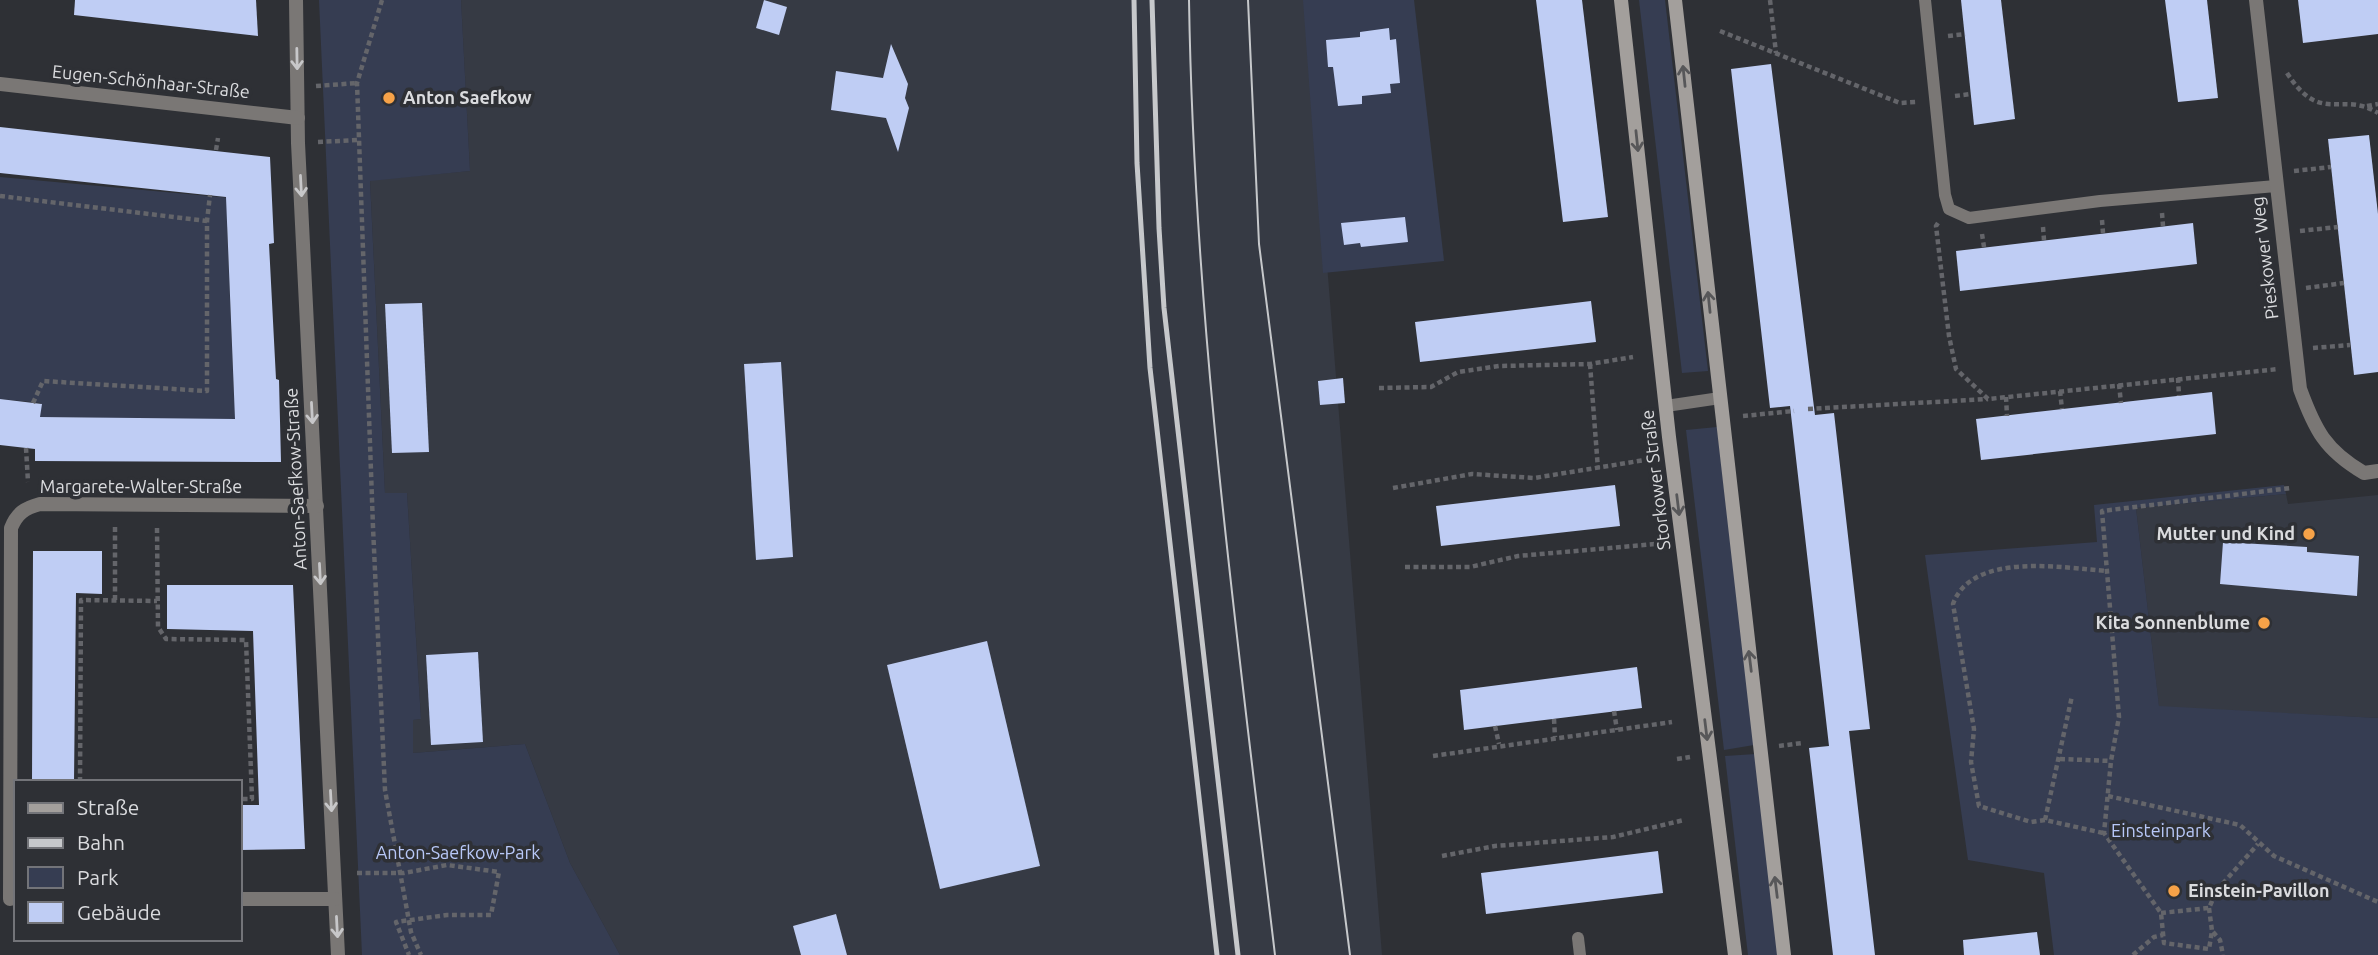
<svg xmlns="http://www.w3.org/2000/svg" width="2378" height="955" font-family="Ubuntu,sans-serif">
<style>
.built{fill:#363a44}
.green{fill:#363d52}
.building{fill:#bfcdf4}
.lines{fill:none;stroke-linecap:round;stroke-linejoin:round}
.path{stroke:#64656a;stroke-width:4.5;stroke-dasharray:5 3.5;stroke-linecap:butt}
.lane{stroke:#7a7775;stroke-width:12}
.street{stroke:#7a7775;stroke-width:14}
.secondary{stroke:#a39f9c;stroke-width:14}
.tram{stroke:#c6c8cb;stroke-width:2}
.rail{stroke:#c6c8cb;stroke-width:5}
.oneway{stroke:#c7c7c9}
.oneway2{stroke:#575759}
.poi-dot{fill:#f6a248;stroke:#2e3035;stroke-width:2.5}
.labels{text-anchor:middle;stroke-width:7;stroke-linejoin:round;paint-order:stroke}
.street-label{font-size:18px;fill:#dadbde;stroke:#2e3035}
.poi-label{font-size:18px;font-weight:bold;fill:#dadbde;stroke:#2e3035;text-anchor:start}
.park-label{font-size:18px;fill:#b8c8f8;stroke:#2e3035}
</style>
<rect width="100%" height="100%" fill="#2e3035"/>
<g class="built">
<polygon points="461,0 1306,0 1382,955 620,955 570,863 525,744 413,753 413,720 421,719 407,493 385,493 370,180 470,171"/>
<polygon points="2286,494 2288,504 2378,495 2378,718 2159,707 2136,508"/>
</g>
<g class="green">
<polygon points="319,0 461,0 470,171 370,181 385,493 407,493 421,719 413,720 413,753 525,744 570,863 620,955 362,955"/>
<polygon points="1303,0 1414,0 1444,261 1323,273"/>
<polygon points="1639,0 1665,0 1708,371 1682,373"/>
<polygon points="0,177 231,198 232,224 227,227 234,397 240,420 40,417 41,403 0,399"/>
<polygon points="1717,427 1754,745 1724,750 1686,430"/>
<polygon points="2284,485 2286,494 2136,508 2159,706 2378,718 2378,955 2054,955 2044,873 1968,860 1925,555 2097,542 2094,505"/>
<polygon points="1756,754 1779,955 1748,955 1725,756"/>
</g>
<g class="building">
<polygon points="75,0 256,0 258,36 74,15"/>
<polygon points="764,0 787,7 779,35 756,28"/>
<polygon points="1536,0 1582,0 1608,217 1563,222"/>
<polygon points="1961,0 2001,0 2015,119 1974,125"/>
<polygon points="2165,0 2207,0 2218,98 2178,102"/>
<polygon points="2298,0 2378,0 2378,34 2303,43"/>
<polygon points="1389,28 1390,40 1396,39 1400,83 1390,84 1391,93 1362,96 1362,104 1338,106 1333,67 1328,67 1326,40 1360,37 1360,32"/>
<polygon points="891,44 908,84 905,98 909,108 898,152 886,118 831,110 836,71 883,78"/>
<polygon points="1771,64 1815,415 1834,413 1870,729 1849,731 1875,955 1833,955 1809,748 1829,746 1790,406 1770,408 1731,69"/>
<polygon points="0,127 270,157 274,243 269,244 276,379 279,380 281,462 35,461 35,449 0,445 0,399 42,404 40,417 235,419 226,197 0,173"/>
<polygon points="2369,135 2378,214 2378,372 2354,375 2328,139"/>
<polygon points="1405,217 1408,242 1361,247 1360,243 1344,245 1341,223"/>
<polygon points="2193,223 2197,264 1960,291 1956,251"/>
<polygon points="1591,301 1596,342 1420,362 1415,322"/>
<polygon points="422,303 429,452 392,453 385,304"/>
<polygon points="781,362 793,557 756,560 744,364"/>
<polygon points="1343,378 1345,403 1320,405 1318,381"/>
<polygon points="2212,392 2216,434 1981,460 1976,419"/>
<polygon points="1615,485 1620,526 1441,546 1436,506"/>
<polygon points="2223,542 2307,547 2307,552 2359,556 2357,596 2220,584"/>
<polygon points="33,551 102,551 102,594 76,593 74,782 32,782"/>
<polygon points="167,585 293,585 305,849 240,850 240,805 259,805 253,631 167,629"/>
<polygon points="987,641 1040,866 940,889 887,665"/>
<polygon points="478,652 483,742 431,745 426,655"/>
<polygon points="1637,667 1642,708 1464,730 1460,690"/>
<polygon points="1658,851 1663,893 1486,914 1481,873"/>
<polygon points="836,914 847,955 801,955 793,926"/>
<polygon points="2037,932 2040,955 1964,955 1963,940"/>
</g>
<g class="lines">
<g class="path">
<polyline points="382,0 357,83 373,527 385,790 411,932 421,955"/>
<polyline points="1770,0 1776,53"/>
<polyline points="1720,31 1900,103 1916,102"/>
<polyline points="1948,36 1965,34"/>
<path d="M2287,73C2321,126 2341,90 2378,113"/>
<polyline points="316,86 357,83"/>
<polyline points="1955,96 1971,94"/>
<polyline points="2367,106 2378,104"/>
<polyline points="318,142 359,140"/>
<polyline points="216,150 218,138"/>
<polyline points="2294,171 2331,167"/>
<polyline points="0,196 207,221"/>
<polyline points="2162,213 2163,226"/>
<polyline points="2102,220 2103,233"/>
<polyline points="1938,223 1936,226 1949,336 1956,369 1988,399 2279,369"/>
<polyline points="2043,227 2044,240"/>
<polyline points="2300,231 2338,227"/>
<polyline points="1982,234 1984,247"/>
<polyline points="2306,288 2344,283"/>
<polyline points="2313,348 2350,345"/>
<polyline points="1590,364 1598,469"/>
<polyline points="2178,378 2179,396"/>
<polyline points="2119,384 2121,403"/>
<polyline points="1379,388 1431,387 1458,372 1499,366 1590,364 1633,357"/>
<polyline points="2060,391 2062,409"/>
<polyline points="2006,397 2007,416"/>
<polyline points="33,403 43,381 207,391 207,221 210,195"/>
<polyline points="1808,409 1988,399"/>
<polyline points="1743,416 1794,411"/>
<polyline points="26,448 28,482"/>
<polyline points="1393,488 1472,474 1534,478 1645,460"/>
<polyline points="157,528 158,627 166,639 246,640 252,799 240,799"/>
<polyline points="1405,567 1470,567 1518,556 1655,544"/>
<polyline points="115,600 115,527"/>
<polyline points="1614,711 1617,730"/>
<polyline points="1554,719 1555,737"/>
<polyline points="1495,726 1499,744"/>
<polyline points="1779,746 1802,743"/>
<polyline points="1433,756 1672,722"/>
<polyline points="1677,759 1690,757"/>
<polyline points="2060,759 2111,761"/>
<polyline points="80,782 81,600 157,601"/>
<polyline points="2108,796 2240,825 2274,856 2378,902"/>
<polyline points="2045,820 2072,696"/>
<path d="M2103,833L2045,820L2031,822L1979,806L1971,762L1974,729L1953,604C1972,551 2064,568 2107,571"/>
<polyline points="1442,856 1495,846 1613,837 1684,820"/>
<polyline points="357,873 404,873 447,865 499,872 491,915 447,915 396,922 409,955"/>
<polyline points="2209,908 2212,931 2209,949 2164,943 2161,913 2104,833 2111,761 2119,717 2102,511 2291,488"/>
<polyline points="2161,913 2209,908 2217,890 2258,844"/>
<polyline points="2213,932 2220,940 2223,955"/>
<polyline points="2133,955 2154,937 2163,935"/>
</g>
<g class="lane">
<polyline points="1925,0 1945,195 1949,209 1969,218 2100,201 2276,186"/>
<polyline points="1666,406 1720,398"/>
<polyline points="1578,938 1580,955"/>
</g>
<g class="street">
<polyline points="296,0 298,143 338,955"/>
<path d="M2256,0L2300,389C2315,430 2325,450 2364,473L2378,471"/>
<polyline points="0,84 298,118"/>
<path d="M10,899L11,528C17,513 25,508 40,504L317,506"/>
<polyline points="240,899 335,899"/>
</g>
<g class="secondary">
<polyline points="1621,0 1669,437 1735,955"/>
<polyline points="1675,0 1784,955"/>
</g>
<g class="tram">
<path d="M1189,0C1194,320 1237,637 1275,955"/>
<polyline points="1248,0 1259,244 1350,955"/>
</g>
<g class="rail">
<polyline points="1134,0 1137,163 1150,368 1217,955"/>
<polyline points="1152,0 1159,228 1164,308 1238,955"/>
</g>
</g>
<defs><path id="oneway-shaft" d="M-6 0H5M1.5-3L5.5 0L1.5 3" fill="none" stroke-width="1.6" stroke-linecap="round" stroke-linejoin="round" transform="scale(1.75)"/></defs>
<g class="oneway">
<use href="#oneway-shaft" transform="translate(297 59) rotate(89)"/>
<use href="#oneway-shaft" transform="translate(301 186) rotate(87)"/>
<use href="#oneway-shaft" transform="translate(312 413) rotate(87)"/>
<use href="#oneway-shaft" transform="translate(320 574) rotate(87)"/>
<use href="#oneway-shaft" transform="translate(331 801) rotate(87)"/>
<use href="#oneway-shaft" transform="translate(337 927) rotate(87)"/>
</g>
<g class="oneway2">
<use href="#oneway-shaft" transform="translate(1684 76) rotate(-96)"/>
<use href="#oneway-shaft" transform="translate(1637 141) rotate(84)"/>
<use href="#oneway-shaft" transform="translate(1709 302) rotate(-96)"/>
<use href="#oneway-shaft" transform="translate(1678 505) rotate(83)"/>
<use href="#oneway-shaft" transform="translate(1750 661) rotate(-97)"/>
<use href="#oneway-shaft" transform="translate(1706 730) rotate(83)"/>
<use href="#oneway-shaft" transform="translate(1776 887) rotate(-97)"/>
</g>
<g class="poi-dot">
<circle cx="389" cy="98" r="7"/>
<circle cx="2309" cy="534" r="7"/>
<circle cx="2264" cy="623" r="7"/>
<circle cx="2174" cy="891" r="7"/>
</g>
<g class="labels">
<g class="street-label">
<text transform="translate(151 82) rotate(6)" y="6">Eugen-Schönhaar-Straße</text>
<text transform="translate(2265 258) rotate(-97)" y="6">Pieskower Weg</text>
<text transform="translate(296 479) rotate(-93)" y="6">Anton-Saefkow-Straße</text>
<text transform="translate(1656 480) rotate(-97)" y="6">Storkower Straße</text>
<text x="141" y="493">Margarete-Walter-Straße</text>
</g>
<g class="poi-label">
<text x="403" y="104">Anton Saefkow</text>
<text x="2295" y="540" text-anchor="end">Mutter und Kind</text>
<text x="2250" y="629" text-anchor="end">Kita Sonnenblume</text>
<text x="2188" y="897">Einstein-Pavillon</text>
</g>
<g class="park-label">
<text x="2161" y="837">Einsteinpark</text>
<text x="458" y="859">Anton-Saefkow-Park</text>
</g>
</g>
<rect x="14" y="780" width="228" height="161" fill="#2e3035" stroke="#737479" stroke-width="2"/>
<rect x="28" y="803" width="35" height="10" fill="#a39f9c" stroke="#737479" stroke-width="2"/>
<text x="77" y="815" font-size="21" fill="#dadbde">Straße</text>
<rect x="28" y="838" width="35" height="10" fill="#c6c8cb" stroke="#737479" stroke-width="2"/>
<text x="77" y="850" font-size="21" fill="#dadbde">Bahn</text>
<rect x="28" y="867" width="35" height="21" fill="#363d52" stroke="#737479" stroke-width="2"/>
<text x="77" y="885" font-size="21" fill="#dadbde">Park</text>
<rect x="28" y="902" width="35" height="21" fill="#bfcdf4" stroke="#737479" stroke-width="2"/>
<text x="77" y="920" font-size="21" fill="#dadbde">Gebäude</text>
</svg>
